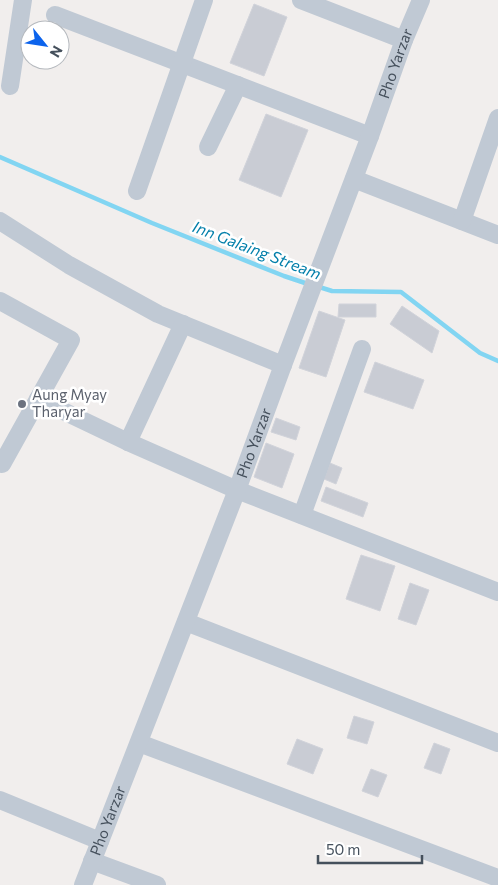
<svg xmlns="http://www.w3.org/2000/svg" width="498" height="885" font-family="Commissioner,sans-serif">
<style>
.lines{fill:none;stroke-linecap:round;stroke-linejoin:round}
.stream{stroke:#82d5f2;stroke-width:4.5}
.building{fill:#c9ccd4;stroke:#d1d3da}
.minor{stroke:#c0c9d4;stroke-width:18}
.worship-dot{fill:#6b7280;stroke:#fff;stroke-width:2}
.labels{text-anchor:middle;stroke-width:5;stroke-linejoin:round;paint-order:stroke}
.street-label{font-size:15px;fill:#45505c;stroke:#fff}
.worship-label{font-size:15px;fill:#5b616d;stroke:#fff;text-anchor:start}
.water-label{font-size:16px;font-style:italic;fill:#037faa;stroke:#fff}
</style>
<rect width="100%" height="100%" fill="#f1eeed"/>
<g class="lines">
<g class="stream">
<polyline points="0,157 152,223 284,276 308,284"/>
<polyline points="316,286 332,291 401,292 480,353 498,361"/>
</g>
</g>
<g class="building">
<polygon points="254,4 287,17 264,76 230,63"/>
<polygon points="266,114 308,130 281,197 239,180"/>
<polygon points="339,304 376,304 376,317 338,317"/>
<polygon points="402,306 439,331 432,353 390,324"/>
<polygon points="319,311 345,320 326,377 299,368"/>
<polygon points="375,362 424,380 413,409 364,392"/>
<polygon points="276,418 300,427 296,440 271,432"/>
<polygon points="266,443 294,454 282,488 254,477"/>
<polygon points="330,463 342,468 336,484 324,479"/>
<polygon points="326,487 368,503 363,517 321,501"/>
<polygon points="361,555 395,566 380,611 346,599"/>
<polygon points="410,583 429,590 416,625 398,619"/>
<polygon points="354,716 374,722 367,744 347,738"/>
<polygon points="297,739 323,749 313,774 287,764"/>
<polygon points="434,743 450,749 441,774 424,768"/>
<polygon points="371,769 387,775 378,797 362,791"/>
</g>
<g class="lines">
<g class="minor">
<polyline points="301,0 404,40"/>
<polyline points="55,15 370,136"/>
<polyline points="10,86 23,0"/>
<polyline points="208,147 238,85"/>
<polyline points="354,179 498,235"/>
<polyline points="137,191 204,0"/>
<polyline points="0,221 69,265 158,314 283,365"/>
<polyline points="462,221 498,118"/>
<polyline points="0,301 71,340 2,464 0,463"/>
<polyline points="38,399 128,442 237,490 498,592"/>
<polyline points="128,442 183,324"/>
<polyline points="302,515 362,349"/>
<polyline points="186,622 498,743"/>
<polyline points="139,743 498,878"/>
<polyline points="0,800 100,841"/>
<polyline points="92,861 157,885"/>
<path id="s1" d="M83,885L237,490L283,365L370,136L404,40L421,0"/>
</g>
</g>
<circle class="worship-dot" cx="22" cy="404" r="5"/>
<g class="labels">
<g class="street-label">
<text dy="5" stroke="none"><textPath href="#s1" startOffset="879">Pho Yarzar</textPath></text>
<text dy="5" stroke="none"><textPath href="#s1" startOffset="474">Pho Yarzar</textPath></text>
<text dy="5" stroke="none"><textPath href="#s1" startOffset="69">Pho Yarzar</textPath></text>
</g>
<g class="worship-label">
<text x="32" y="400">Aung Myay<tspan x="32" dy="17">Tharyar</tspan></text>
</g>
<g class="water-label">
<text transform="translate(257 250) rotate(21)" y="6">Inn Galaing Stream</text>
</g>
</g>
<g transform="translate(45 45) rotate(120)"><circle r="24" fill="#ffffff" stroke="#b5b9be"/>
<path d="M0-4L9 19L0 12L-9 19Z" fill="#0c63ec"/>
<text y="-8" font-size="14" font-weight="bold" text-anchor="middle" fill="#45505c">N</text>
</g>
<path d="M318 855v8h104v-8" fill="none" stroke="#45505c" stroke-width="2.5"/>
<text x="326" y="855" font-size="15" fill="#45505c" stroke="#ffffff" stroke-width="4" paint-order="stroke">50 m</text>
</svg>
